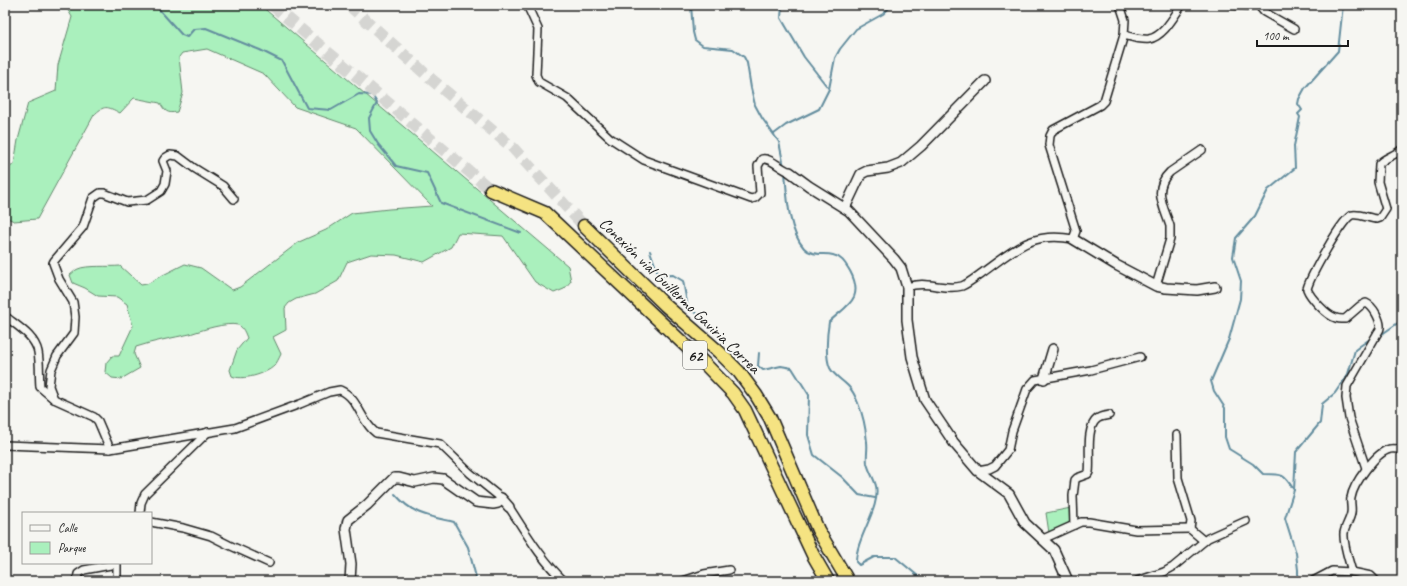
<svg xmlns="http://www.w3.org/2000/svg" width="1407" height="586" font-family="Caveat,sans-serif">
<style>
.green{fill:#aaf0bd;stroke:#63866c}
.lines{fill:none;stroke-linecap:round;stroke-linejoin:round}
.stream{stroke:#638d9e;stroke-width:2}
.trunk-tunnel{stroke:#d5d5d2;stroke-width:12;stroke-dasharray:12 6;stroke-linecap:butt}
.minor-casing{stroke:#1c1c1c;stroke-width:10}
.tertiary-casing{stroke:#1c1c1c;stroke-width:12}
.trunk-casing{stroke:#1c1c1c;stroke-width:15}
.minor{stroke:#f6f6f2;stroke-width:7}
.tertiary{stroke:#f6f6f2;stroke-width:9}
.trunk{stroke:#f5e382;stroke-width:12}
.labels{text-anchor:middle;stroke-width:4;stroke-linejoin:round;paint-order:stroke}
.shield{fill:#f6f6f2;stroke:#5d5d5c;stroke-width:1}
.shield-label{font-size:16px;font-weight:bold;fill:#1c1c1c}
.street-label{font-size:17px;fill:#1c1c1c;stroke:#f6f6f2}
</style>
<rect width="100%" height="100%" fill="#f6f6f2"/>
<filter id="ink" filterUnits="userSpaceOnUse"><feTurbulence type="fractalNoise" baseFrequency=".025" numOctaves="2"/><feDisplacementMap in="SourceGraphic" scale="8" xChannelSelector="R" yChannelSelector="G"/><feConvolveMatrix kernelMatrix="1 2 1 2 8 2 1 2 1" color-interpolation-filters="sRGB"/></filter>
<g filter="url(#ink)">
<g class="green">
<path d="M65,5H260L568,266L571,281L564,289L554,293L535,282L503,236L458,233L451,247L424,262L396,255L371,254L347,262L338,281L315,294L296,299L289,303L285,308L286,330L273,337L281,354C279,358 277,363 274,366C266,374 242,381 232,376L230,370L237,350L247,338C245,333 243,327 238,325C226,322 202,330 190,334C172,338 154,341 136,347L134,354L140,368L121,379L112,378L105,372L106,363L112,356H119L133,326L127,304L117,297L98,296L85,288L73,283L70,275C73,273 75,270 78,269C86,265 110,267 120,266L141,285L147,284L159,277L185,264L201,268L232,290L240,287L299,242L326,230L352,213L389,209L432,206L356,128L295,107L264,74L207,49L182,53L179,57L183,93L177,112C167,114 165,111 160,103L134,98L120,113C107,106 104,105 94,115L37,219L14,221L5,217V171L14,164L18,140L28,103L56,91L58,65L72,17Z"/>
<polygon points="1071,508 1072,523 1049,533 1046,513"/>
</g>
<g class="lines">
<g class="stream">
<polyline points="155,5 182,35 187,37 194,29 206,28 260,50 282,61 307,108 331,110 359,94 372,95 377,103 369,118 370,131 378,144 396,166 427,173 441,203 521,233"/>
<polyline points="691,5 693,32 695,40 703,46 733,49 744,57 747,63 751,88 755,105 762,118 779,142 784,167"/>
<polyline points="782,5 781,18 804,57 829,89"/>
<polyline points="774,134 786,125 819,109 829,89 835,58 840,49 856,29 883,14 892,5"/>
<path d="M785,172C787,195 788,230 804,248C811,256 823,253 833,255C842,257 845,263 850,271C865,299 847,305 829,322C827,334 825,357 830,368C834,376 844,381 849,387C853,391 856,398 858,403C863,415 866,430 867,442C868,449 866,457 867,463C869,472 874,478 876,486C881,508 856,537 856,562L859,565L874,557H895L924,581"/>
<polyline points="650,251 659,276 673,275 683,281 688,308 703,318"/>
<polyline points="1402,290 1400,293 1402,300"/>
<polyline points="1378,337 1402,320"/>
<polyline points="759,353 758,366 763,370 781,366 792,368 809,395 808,435 814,455 842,477 859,495 875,498"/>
<polyline points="1294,490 1296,452 1320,423 1322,404 1335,393 1348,374 1355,350 1360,346 1370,339"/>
<path d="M395,494C413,515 428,516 454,522L468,547L477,581"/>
<path d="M1298,581V570L1296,553L1285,518L1294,490C1284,474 1283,474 1263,474L1253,464L1229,449L1225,437V408L1214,391L1211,381L1229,339L1240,299L1241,281L1233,257L1236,238L1255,216L1268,190L1295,168L1294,146L1300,117L1298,114L1302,110L1298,104L1299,99L1305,88L1338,51L1343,5"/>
</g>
<g class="trunk-tunnel">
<polyline points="272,5 491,190"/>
<polyline points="349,5 431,79 513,148 584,226"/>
</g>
<defs>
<g id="minor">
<path d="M527,5L538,29L536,75L539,82L567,98L610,138L644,160L751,199L755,198L760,193L758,166L762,159C770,157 781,169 790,172"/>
<polyline points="1233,5 1249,6 1258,5"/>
<polyline points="1258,5 1264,12 1294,29"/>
<path d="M1124,35C1132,37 1141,40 1149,39C1164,36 1174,16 1182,5"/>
<path d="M1156,286L1170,239V226C1164,207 1152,189 1170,172L1202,150"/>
<path d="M907,287C927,280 943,291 962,286C969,283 976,277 982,273C1014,250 1031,231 1073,239L1076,231L1049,145L1050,136L1053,130L1100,105L1104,101L1124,35L1125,20L1120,5"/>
<path d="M5,316C17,326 35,336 38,352C40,363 39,376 40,387L54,399L94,417L98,421L110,449"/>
<polyline points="54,399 49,386 51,370 57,356 74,333 75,317 73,302 59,279 53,263 54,261 83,227 93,198 100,193 104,193 127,202 147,200 161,191 165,184 167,171 163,161 165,158 170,155 178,156 194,168 223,186 234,199"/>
<polyline points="1177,435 1178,478 1191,521 1190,529 1204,541"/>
<path d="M5,445L110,449L235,428L300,404L329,392L340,390C359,398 360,421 376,433L440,444L470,473L501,498"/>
<path d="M1366,468L1349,418L1346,398L1347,386L1377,334C1378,332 1380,330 1380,328C1381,320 1373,306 1366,303L1360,306L1345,319C1343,319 1338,319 1336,318C1327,316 1310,297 1307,289C1310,277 1343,217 1352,215C1359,213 1370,219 1377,219L1380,218L1386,209L1378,182L1379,164C1385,157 1395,156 1402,149"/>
<polyline points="978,471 989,469 995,466 1008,450 1012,431 1027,389 1035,380 1091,370 1140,357"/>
<path d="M509,507C526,533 541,559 564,581"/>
<polyline points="140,513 141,503 145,494 208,432"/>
<polyline points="151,522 183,528 211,536 229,545 269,563"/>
<path d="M1074,525L1073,496L1075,480L1077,478L1088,474L1089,472C1091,459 1085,428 1097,419C1100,416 1106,416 1109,415"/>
<polyline points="1043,539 1074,525 1081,522 1089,522 1136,530 1190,529"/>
<path d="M1352,572C1349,560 1343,545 1344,533C1345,526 1350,520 1351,513C1352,508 1350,502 1351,498C1353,484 1376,452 1390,449C1394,448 1398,449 1402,450"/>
<polyline points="77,581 78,574 84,570 116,564"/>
<polyline points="117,581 117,563"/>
<polyline points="683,581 704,574 729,570"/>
<polyline points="1137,581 1164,572 1173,567 1208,538 1246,521"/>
<polyline points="1313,581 1332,571 1352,572 1371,576 1376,581"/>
</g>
<g id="tertiary">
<polyline points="790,172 809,186 849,211 894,259 901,268 907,287 907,320 912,357 925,400 954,443 978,471 1009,494 1025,523 1054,550 1068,581"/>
<polyline points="845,208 861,174 867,171 888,168 901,163 921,146 985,81"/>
<polyline points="1073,239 1116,265 1156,286 1166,288 1197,290 1215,287"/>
<polyline points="1044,379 1053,349"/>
<polyline points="350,581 351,564 346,529 348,520 367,505 394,478 399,478 415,482 434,478 443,479 476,502 493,504 498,503 501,498 509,507"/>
</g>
<g id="trunk">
<polyline points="491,190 545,213 704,363 733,393 745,410 813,555 828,581"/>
<polyline points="584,226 665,305 719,352 739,372 756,395 770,418 818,530 848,581"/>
</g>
</defs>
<use href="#minor" class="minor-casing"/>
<use href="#tertiary" class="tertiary-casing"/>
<use href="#trunk" class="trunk-casing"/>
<use href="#minor" class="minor"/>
<use href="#tertiary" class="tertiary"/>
<use href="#trunk" class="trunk"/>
</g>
</g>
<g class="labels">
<rect class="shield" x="683" y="341" width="24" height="28" rx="3"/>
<g class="shield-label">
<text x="695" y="361">62</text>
</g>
<g class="street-label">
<text transform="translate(680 295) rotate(44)" y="6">Conexión vial Guillermo Gaviria Correa</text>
</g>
</g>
<rect width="1407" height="586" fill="none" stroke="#f6f6f2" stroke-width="20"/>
<rect x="10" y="10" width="1387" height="566" fill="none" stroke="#1c1c1c" stroke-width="1.5" filter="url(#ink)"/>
<rect x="22" y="512" width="130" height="52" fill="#f6f6f2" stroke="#9f9f9c"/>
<rect x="30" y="525" width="20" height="6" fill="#f6f6f2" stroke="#9f9f9c"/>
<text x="58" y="532" font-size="12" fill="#1c1c1c">Calle</text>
<rect x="30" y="542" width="20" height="12" fill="#aaf0bd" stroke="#9f9f9c"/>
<text x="58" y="552" font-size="12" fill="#1c1c1c">Parque</text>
<path d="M1257 40v6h91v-6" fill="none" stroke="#1c1c1c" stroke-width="2"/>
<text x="1263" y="40" font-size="12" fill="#1c1c1c" stroke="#f6f6f2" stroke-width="3" paint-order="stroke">100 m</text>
</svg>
